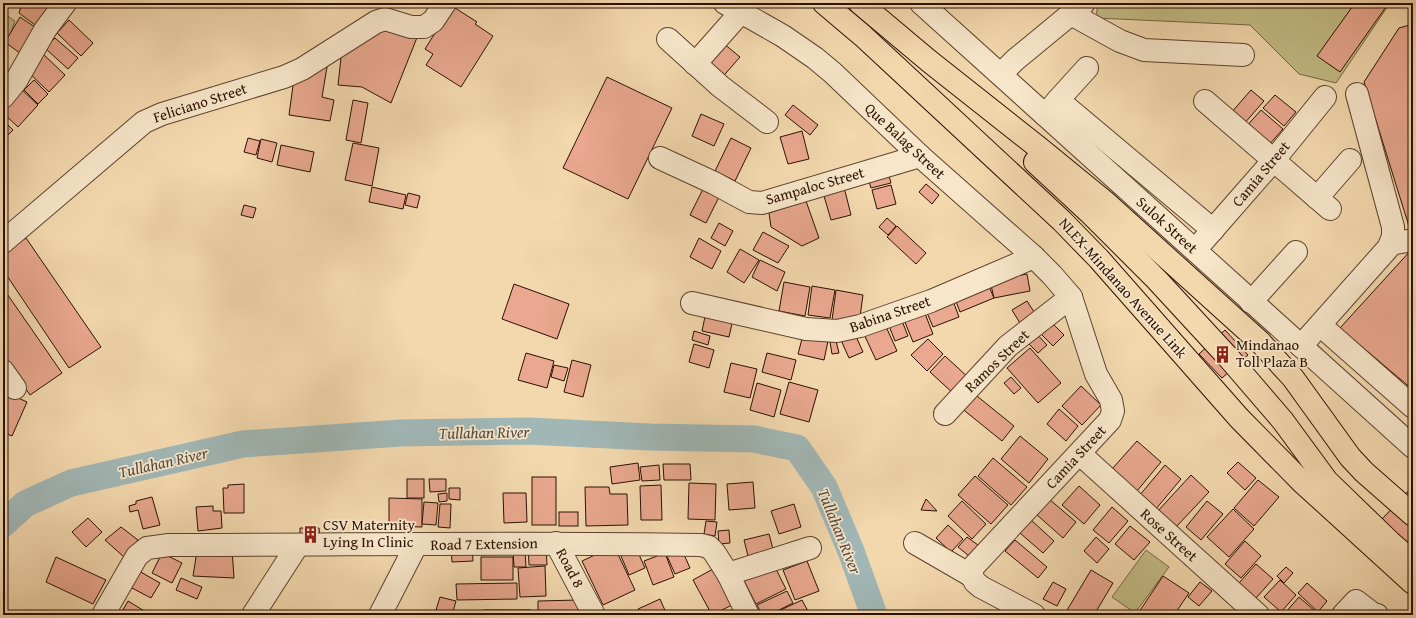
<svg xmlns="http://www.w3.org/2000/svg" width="1416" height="618" font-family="'Gentium Book Plus',serif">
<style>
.green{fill:#c3bc85;stroke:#764}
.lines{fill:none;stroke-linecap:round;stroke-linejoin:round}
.stream{stroke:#72746e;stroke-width:4.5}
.river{stroke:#a1b7b6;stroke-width:27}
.building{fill:#e9a88f;stroke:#2b1003}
.minor-casing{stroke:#5d422e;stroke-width:24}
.highway-casing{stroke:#2b1003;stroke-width:24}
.minor{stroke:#f7e6ca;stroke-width:22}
.highway{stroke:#f3d8ae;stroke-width:22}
.labels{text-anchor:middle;stroke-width:3.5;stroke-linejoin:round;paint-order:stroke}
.street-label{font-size:15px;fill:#2b1003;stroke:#f7e6ca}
.poi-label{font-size:15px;fill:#2b1003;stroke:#f7e6ca;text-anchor:start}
.water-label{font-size:16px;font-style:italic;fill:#544a42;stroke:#f7e6ca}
</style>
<rect width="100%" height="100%" fill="#f3d8ae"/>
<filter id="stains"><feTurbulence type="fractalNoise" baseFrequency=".005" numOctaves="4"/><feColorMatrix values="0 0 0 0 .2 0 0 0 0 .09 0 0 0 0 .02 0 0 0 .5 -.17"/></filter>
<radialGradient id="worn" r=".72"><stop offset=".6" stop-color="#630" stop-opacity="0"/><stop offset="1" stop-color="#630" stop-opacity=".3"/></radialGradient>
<g class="green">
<polygon points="1098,3 1390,3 1336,83 1299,74 1250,25 1096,18"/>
<polygon points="3,13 15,21 3,54"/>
<polygon points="1146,550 1169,567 1135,613 1112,597"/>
</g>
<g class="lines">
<polyline class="stream" points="3,518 11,517"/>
<polyline class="river" points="3,524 25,504 71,483 243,444 401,433 528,431 650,437 754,439 797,448 824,487 851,551 874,615"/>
</g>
<g class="building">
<polygon points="22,3 52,3 39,28 19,13"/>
<polygon points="217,3 229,3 219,8"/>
<polygon points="1355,3 1388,4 1340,72 1317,56"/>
<polygon points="452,6 477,22 475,24 493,36 461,87 426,65 433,54 425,49"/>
<polygon points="20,17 39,30 21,54 5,42"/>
<polygon points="69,20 93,43 81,56 57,33"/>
<polygon points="387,20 418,35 391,103 362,87 338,85 341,58 349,46"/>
<polygon points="1413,24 1413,235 1412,236 1364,82 1399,28"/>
<polygon points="55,38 78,58 68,69 45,48"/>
<polygon points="723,43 740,57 719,81 702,67"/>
<polygon points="43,54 65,75 49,92 27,71"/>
<polygon points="328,61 322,97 334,100 330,121 289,115 294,78"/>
<polygon points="607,77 672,108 628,199 563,168"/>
<polygon points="34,80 48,94 38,104 24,90"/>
<polygon points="20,88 38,105 18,127 3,113 3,106"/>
<polygon points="1251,90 1264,101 1243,125 1231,113"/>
<polygon points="1275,95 1296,112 1284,126 1263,108"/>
<polygon points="353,100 368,103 361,143 346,140"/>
<polygon points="793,105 818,125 810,135 785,115"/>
<polygon points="1261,110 1283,129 1267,147 1245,128"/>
<polygon points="701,114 724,124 714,146 692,136"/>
<polygon points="3,120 13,130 3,140"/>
<polygon points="802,131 809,159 788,164 780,137"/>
<polygon points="248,138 260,141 256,155 244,152"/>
<polygon points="731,138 751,148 735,181 715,171"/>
<polygon points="261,139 277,143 272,162 257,158"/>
<polygon points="353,143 379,148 372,186 345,180"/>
<polygon points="281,145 314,152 310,172 277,165"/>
<polygon points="887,169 891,183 871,188 867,175"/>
<polygon points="706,183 722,191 706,223 690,215"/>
<polygon points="843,183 851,215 831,220 822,189"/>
<polygon points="926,184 939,195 932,204 919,192"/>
<polygon points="891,185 896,204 877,209 872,190"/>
<polygon points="372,187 406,195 403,209 369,202"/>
<polygon points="408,193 420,196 417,208 405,205"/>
<polygon points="806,201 819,238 802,246 771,227 769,213"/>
<polygon points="244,205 256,208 253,218 241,215"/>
<polygon points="887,218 896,226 888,235 879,227"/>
<polygon points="719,223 733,231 725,246 711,238"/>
<polygon points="897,226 926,253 916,264 887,237"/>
<polygon points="763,232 789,246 778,263 753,250"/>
<polygon points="26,238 101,347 69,368 3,270 3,253"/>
<polygon points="699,238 721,251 712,269 690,257"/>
<polygon points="740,249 759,260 744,283 727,272"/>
<polygon points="1412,249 1413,249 1413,390 1340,328"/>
<polygon points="760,260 785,272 777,291 752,277"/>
<polygon points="1027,274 1030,291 994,298 990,281"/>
<polygon points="784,282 810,287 805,316 779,311"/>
<polygon points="987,282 994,298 960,312 954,296"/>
<polygon points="514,284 569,304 557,339 502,319"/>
<polygon points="812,286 835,290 830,318 808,315"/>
<polygon points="3,288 62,373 30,395 3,356"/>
<polygon points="836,290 863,295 859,324 832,320"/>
<polygon points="952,298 959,317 933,327 925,308"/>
<polygon points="1027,301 1038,318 1023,328 1012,310"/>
<polygon points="922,306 933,334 913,342 902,315"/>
<polygon points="706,312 733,319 729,337 702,331"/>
<polygon points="900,316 908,336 895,341 887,321"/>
<polygon points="1048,319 1064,335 1053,346 1037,330"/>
<polygon points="883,320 897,351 876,360 862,330"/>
<polygon points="1225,330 1248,355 1222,378 1199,354"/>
<polygon points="694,331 710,336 708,345 692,340"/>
<polygon points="1034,331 1047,345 1038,353 1025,340"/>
<polygon points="854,332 863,352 849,358 840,338"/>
<polygon points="803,335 828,341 824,360 798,354"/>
<polygon points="825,336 835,337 839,353 832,354 830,342"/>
<polygon points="928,339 943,354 927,371 911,355"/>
<polygon points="694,344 714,350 709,368 689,362"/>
<polygon points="1030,348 1061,383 1038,403 1007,368"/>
<polygon points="526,353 554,361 547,388 518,380"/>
<polygon points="767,353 796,360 791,380 762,372"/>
<polygon points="945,356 970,379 955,395 930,372"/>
<polygon points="572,360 591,365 583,397 564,392"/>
<polygon points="731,363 757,369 750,398 724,392"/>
<polygon points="554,365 568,368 564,381 551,377"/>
<polygon points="1011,377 1021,388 1014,394 1004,383"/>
<polygon points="789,382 818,390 809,422 780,414"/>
<polygon points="757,383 781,390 774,417 750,410"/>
<polygon points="1081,386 1101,405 1082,425 1062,406"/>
<polygon points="5,392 27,402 12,436 3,432 3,396"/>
<polygon points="972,392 1014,426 1002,441 960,407"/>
<polygon points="1059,409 1078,426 1066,441 1047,424"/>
<polygon points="1020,436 1048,459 1029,483 1001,459"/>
<polygon points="1137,441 1161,462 1137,491 1112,469"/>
<polygon points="993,458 1027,487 1011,505 978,476"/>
<polygon points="1238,462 1256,478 1245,490 1227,473"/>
<polygon points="638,463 640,480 612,484 610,467"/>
<polygon points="663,464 690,464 691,480 664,480"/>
<polygon points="659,465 660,480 642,481 640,467"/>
<polygon points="1165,465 1181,479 1155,510 1139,496"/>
<polygon points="1191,475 1209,492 1175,528 1157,512"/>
<polygon points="975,476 1008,505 991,524 958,495"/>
<rect x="532" y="477" width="24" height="48"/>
<rect x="407" y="479" width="17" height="19"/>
<polygon points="429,479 446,479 446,491 430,492"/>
<polygon points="1258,480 1279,497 1254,526 1234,508"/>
<polygon points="753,482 755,508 729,510 727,484"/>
<polygon points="689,483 716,484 715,520 688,519"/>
<polygon points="244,484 244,513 224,513 223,488 228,488 228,485"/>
<polygon points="661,485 662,520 641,520 640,486"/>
<polygon points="1079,486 1100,505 1084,524 1062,505"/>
<polygon points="1413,486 1413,537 1394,557 1368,534"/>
<polygon points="585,487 609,487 610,494 627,494 628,525 586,526"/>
<polygon points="449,488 460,488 460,500 449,499"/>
<polygon points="447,493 447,501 439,502 438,494"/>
<polygon points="503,493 526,493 527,522 504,523"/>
<polygon points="152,497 160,525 143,529 138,510 130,512 129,506 136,504 136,501"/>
<polygon points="389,498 422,499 422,527 389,526"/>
<polygon points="926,499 937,511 921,510"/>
<polygon points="1049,499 1076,522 1063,538 1036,514"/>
<polygon points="962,501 986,524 972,539 948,516"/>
<polygon points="1207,501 1223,514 1201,540 1186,527"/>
<polygon points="424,502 438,503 436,525 422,524"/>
<polygon points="440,504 451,504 450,528 438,527"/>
<polygon points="794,504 801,527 779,534 771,511"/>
<polygon points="213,506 213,511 221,511 222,528 198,531 196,507"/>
<polygon points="1112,507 1128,521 1109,543 1093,530"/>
<polygon points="1233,509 1254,529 1229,557 1207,537"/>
<rect x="559" y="512" width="19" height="14"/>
<polygon points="88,518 102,532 86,547 72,532"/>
<polygon points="1031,520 1054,541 1043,553 1020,533"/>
<polygon points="706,521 717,522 715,536 704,534"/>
<polygon points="948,525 963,539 951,552 936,538"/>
<polygon points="1130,526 1150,542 1134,560 1115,544"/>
<polygon points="121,527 138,540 124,557 105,540"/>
<polygon points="300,528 319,528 320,540 300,541"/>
<polygon points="729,530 730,543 719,544 718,531"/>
<polygon points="769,534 773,549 748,556 744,540"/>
<polygon points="967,537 978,545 969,556 958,547"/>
<polygon points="1096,537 1109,549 1097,563 1084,551"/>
<polygon points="1015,540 1047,567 1038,578 1005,551"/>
<polygon points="1245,541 1261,556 1241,578 1225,564"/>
<polygon points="472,546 473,561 452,562 451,548"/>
<polygon points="528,546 546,546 547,565 529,565"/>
<polygon points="614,546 635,590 603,605 582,561"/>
<polygon points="232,549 234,578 193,576 197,551"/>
<polygon points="513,550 525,550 526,567 514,567"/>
<polygon points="637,550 645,568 629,575 621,556"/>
<polygon points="682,550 690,568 675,574 667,556"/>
<polygon points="162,553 182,563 172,583 152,573"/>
<polygon points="665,553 674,577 653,585 644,561"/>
<polygon points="56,557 106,580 93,604 46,582"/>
<rect x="481" y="557" width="32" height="23"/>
<polygon points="807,561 819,591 795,600 783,570"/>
<polygon points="1256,564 1273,579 1256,598 1239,583"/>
<polygon points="774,565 786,589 756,604 744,581"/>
<polygon points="545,566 546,596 520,597 518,568"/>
<polygon points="1286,567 1293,573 1284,583 1277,576"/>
<polygon points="713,569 732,605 712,615 693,580"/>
<polygon points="1091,570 1113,583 1094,615 1070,615 1066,612"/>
<polygon points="139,571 160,583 151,598 130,587"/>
<polygon points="1163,576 1189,593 1174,615 1143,615 1139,612"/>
<polygon points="181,578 202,587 197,599 176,590"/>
<polygon points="1280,580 1296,595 1281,612 1264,597"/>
<polygon points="1053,582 1066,589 1057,606 1043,599"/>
<polygon points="1200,582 1212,591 1199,606 1188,597"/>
<polygon points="517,583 517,599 457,600 456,584"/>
<polygon points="1307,583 1327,601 1318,612 1298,593"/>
<polygon points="787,591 793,603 769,615 762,615 757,605"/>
<polygon points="440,597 456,601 452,615 436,610"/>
<polygon points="1299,597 1316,612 1313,615 1287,615 1285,613"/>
<polygon points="660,599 667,615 641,615 638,609"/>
<polygon points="578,600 578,615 538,615 538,601"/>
<polygon points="802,600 810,615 770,615"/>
<polygon points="128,601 146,612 145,615 120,615"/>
<polygon points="44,610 53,615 41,615"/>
<rect x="484" y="610" width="46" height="5"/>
<polygon points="1229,610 1235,615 1224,615"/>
</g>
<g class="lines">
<defs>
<g id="minor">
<polyline points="725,3 783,36 815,58 833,73 920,156 1034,257 1052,275 1071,297 1096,374 1111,400 1113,411 1110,420 974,566 972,570 972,576"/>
<polyline points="921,3 1413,447"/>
<polyline points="1071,14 1120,41 1144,50 1243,55"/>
<polyline points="668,39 720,86 767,122"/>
<polyline points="695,64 741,12"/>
<polyline points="1001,74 1015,60 1083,4"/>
<polyline points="3,97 16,81 45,30 65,3"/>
<polyline points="1058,100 1087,68"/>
<polyline points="1205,101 1330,209"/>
<polyline points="1045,115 1058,100 1213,230"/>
<polyline points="660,158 714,183 749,202 762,203 920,156"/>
<polyline points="1317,198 1350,160"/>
<polyline points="1203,241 1273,161 1325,97"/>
<polyline points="3,242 144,122 162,114 284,77 302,69 376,22 385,19 411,27 424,27 433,21 445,3"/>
<polyline points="1390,244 1413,240"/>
<polyline points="1251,302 1296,252"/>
<polyline points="692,303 806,329 837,331 860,326 931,301 1034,257"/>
<polyline points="1320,325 1413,407"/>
<polyline points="1301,346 1389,247 1393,236 1393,227 1357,94"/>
<polyline points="3,371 15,388"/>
<polyline points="945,414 1008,346 1071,297"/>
<polyline points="1080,454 1258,615"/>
<polyline points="556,543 594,615"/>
<polyline points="915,543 972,576"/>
<polyline points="728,574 810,548"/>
<polyline points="972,576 975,582 981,587 1034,615"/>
<path d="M103,615L137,556L147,548L169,545C346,545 524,542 701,545L709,547L714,552L728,574L748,615"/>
<polyline points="253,615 298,545"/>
<polyline points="380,615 416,545"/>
<polyline points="1343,615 1356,601 1373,614 1377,615"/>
</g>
<g id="highway">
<polyline points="824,3 863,36 1062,221 1099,259 1239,418 1302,482 1413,583"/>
<polyline points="860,3 929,61 1039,148 1104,201 1260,342 1293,378 1350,457 1364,472 1413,515"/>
<polyline points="1035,162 1091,214 1157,280 1228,357 1283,421 1327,481 1390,542 1413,562"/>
</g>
</defs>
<use href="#minor" class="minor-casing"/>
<use href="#highway" class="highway-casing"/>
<use href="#minor" class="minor"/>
<use href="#highway" class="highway"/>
</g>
<defs>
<symbol id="building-bare" viewBox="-9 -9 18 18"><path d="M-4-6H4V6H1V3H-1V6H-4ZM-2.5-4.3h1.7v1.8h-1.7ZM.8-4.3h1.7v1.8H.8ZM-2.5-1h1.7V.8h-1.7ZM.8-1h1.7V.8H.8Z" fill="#8f2418" stroke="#f7e6ca" stroke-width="2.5" paint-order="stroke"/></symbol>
</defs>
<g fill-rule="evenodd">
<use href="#building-bare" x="1210" y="342" width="25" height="25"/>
<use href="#building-bare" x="298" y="522" width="25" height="25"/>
</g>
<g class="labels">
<g class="street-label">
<text transform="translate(200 103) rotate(-18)" y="5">Feliciano Street</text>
<text transform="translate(905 141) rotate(43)" y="5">Que Balag Street</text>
<text transform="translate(1261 174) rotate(-50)" y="5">Camia Street</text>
<text transform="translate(815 186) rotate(-16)" y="5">Sampaloc Street</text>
<text transform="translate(1167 225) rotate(42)" y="5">Sulok Street</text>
<text transform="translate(1123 288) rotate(48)" y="5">NLEX-Mindanao Avenue Link</text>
<text transform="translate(890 314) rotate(-19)" y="5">Babina Street</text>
<text transform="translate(997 361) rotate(-44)" y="5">Ramos Street</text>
<text transform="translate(1076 457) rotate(-47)" y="5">Camia Street</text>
<text transform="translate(1169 535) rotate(42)" y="5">Rose Street</text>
<text transform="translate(484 544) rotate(-1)" y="5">Road 7 Extension</text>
<text transform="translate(570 568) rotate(62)" y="5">Road 8</text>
</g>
<g class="poi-label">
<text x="1236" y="350">Mindanao<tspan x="1236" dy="17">Toll Plaza B</tspan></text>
<text x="323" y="530">CSV Maternity<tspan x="323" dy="17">Lying In Clinic</tspan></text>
</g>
<g class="water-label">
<text transform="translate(484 432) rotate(-1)" y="6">Tullahan River</text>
<text transform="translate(163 462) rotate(-13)" y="6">Tullahan River</text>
<text transform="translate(840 531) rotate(68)" y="6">Tullahan River</text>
</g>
</g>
<rect width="1416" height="618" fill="none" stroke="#f3d8ae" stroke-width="16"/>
<rect x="4" y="4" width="1408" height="610" fill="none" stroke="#2b1003" stroke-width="2"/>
<rect x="8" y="8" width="1400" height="602" fill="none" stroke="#2b1003"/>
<rect width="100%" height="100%" filter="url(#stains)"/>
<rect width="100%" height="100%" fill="url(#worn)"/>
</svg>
